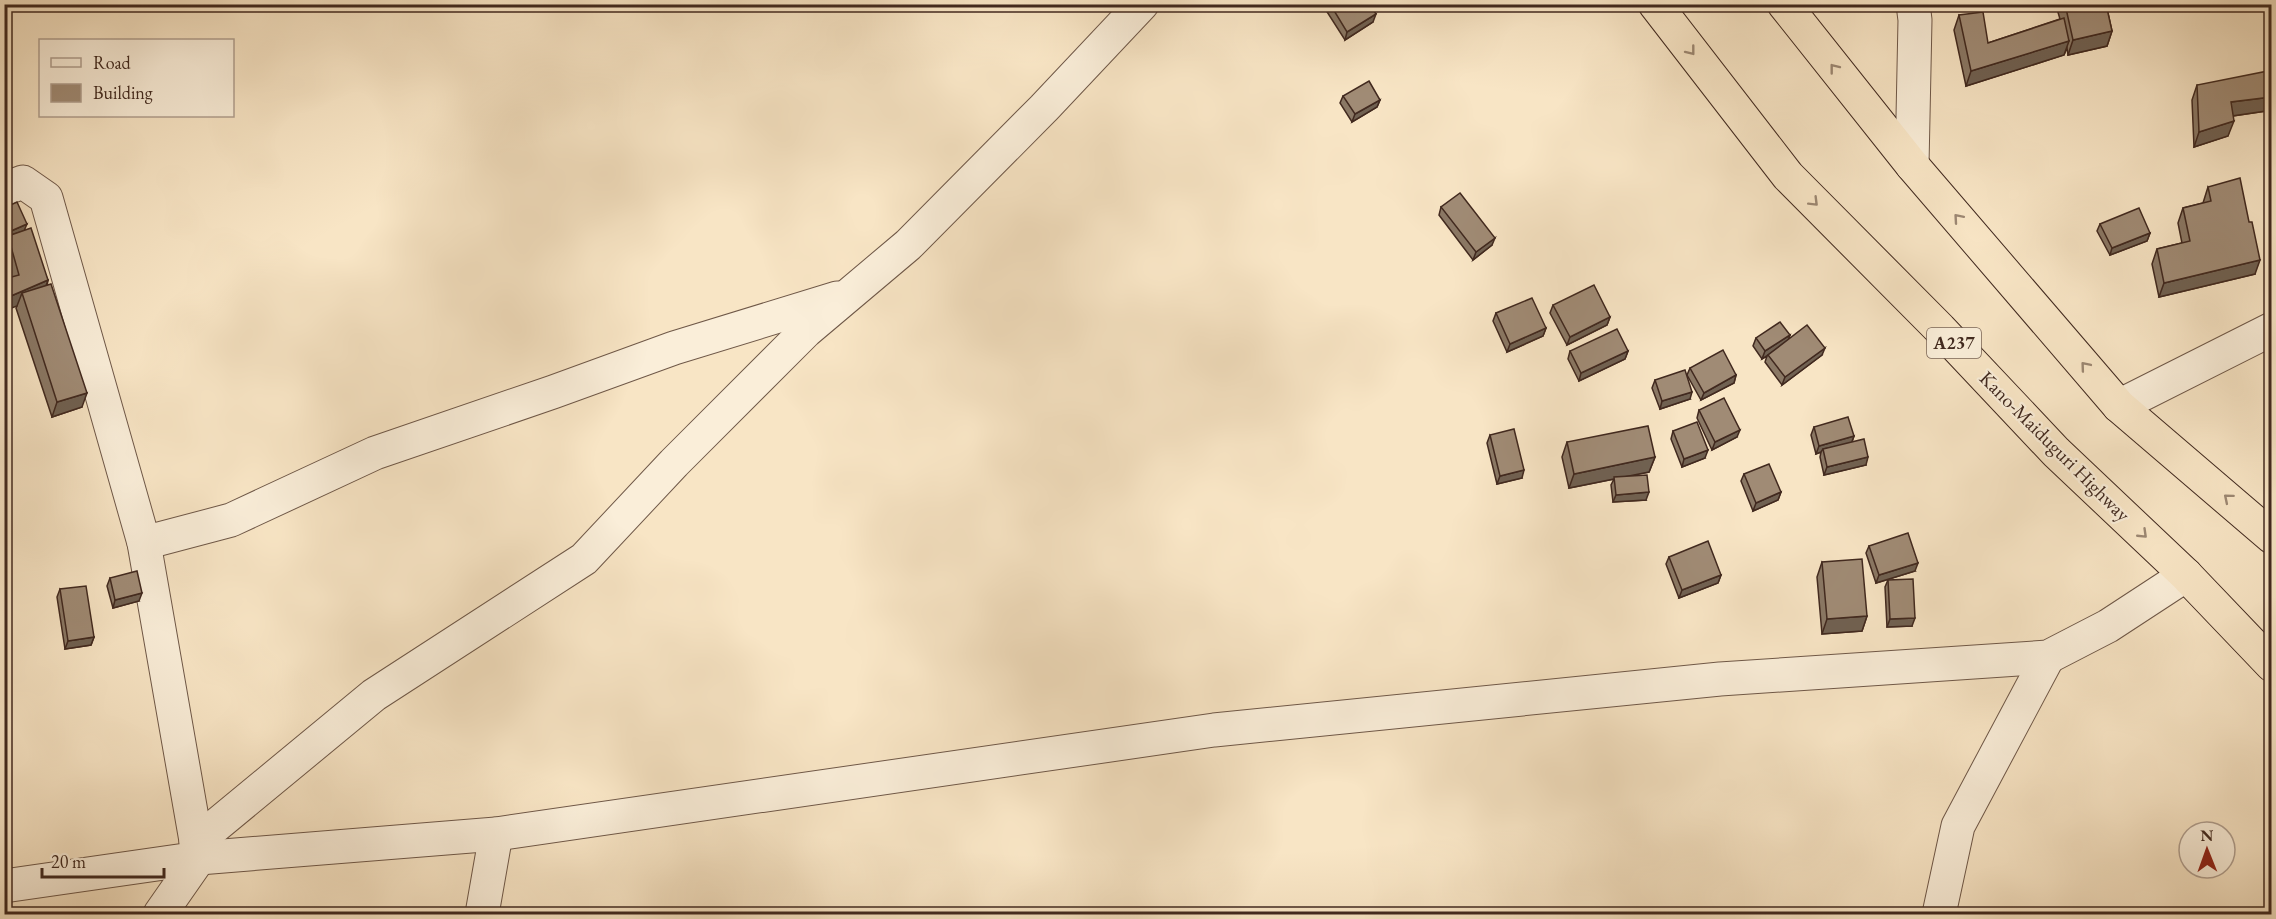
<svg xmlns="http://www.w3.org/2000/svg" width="2276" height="919" font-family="'EB Garamond',serif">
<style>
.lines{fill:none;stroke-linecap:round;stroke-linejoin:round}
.minor-casing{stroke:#6f5848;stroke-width:35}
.highway-casing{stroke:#41291f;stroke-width:35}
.minor{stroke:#faeed9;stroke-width:33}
.highway{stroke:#f8e5c5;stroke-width:33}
.wall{fill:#8a7865;stroke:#41291f;stroke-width:1.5}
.shaded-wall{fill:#706152;stroke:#41291f;stroke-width:1.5}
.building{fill:#a08b75;stroke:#41291f;stroke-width:1.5}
.oneway{stroke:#9c8772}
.labels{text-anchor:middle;stroke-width:4.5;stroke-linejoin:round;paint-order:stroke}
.shield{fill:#faeed9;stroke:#786457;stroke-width:1.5}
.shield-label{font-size:18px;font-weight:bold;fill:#41291f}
.street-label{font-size:20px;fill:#41291f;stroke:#faeed9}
</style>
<rect width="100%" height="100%" fill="#f8e5c5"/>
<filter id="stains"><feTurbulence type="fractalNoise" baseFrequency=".00333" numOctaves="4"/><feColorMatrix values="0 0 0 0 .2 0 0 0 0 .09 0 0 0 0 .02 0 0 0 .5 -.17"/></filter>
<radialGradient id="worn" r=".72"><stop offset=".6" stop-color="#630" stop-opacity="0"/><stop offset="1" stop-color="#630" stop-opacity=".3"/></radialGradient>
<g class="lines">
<defs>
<g id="minor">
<polyline points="1912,165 1915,20 1913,4"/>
<polyline points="4,189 23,182 46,198 144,543 199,858 160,914"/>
<polyline points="2119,406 2272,329"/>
<polyline points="144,543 231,520 375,453 553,392 674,348 837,298"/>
<polyline points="196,842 374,695 584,559 674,463 806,331 908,245 1044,108 1142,4"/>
<polyline points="4,886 199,858 496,834 1214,730 1720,679 2048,657 2108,626 2186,575"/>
<polyline points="482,914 496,834"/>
<polyline points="1939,914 1958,826 2048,657"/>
</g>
<g id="highway">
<polyline points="1655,4 1788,176 1940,329 2056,452 2186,575 2272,665"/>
<polyline points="1784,4 1912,165 2119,406 2272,537"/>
</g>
</defs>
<use href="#minor" class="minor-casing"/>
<use href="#highway" class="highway-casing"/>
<use href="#minor" class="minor"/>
<use href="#highway" class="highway"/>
</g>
<g class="wall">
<polygon points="1322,4 1370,4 1373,22 1345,40"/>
<polygon points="2059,4 2106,4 2112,31 2107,46 2068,55 2067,48 2064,55 1966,86 1954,30 1959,15 1988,43 2060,19 2057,9"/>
<polygon points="2197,85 2271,97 2266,111 2233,116 2228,136 2194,147 2192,100"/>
<polygon points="1343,96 1380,100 1377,107 1352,122 1340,103"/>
<polygon points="2208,187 2255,274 2159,297 2152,264 2157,249 2182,243 2178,223 2183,208 2203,203"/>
<polygon points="1441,207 1492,245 1473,260 1439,215"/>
<polygon points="4,208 25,230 48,280 47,286 82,407 52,417 16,308 17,306 4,256 4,246 7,239 4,240"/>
<polygon points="2100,224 2150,233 2147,241 2110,255 2097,231"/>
<polygon points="1553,305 1610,317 1607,325 1567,345 1550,313"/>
<polygon points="1496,313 1546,328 1543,336 1507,352 1493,321"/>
<polygon points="1790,335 1788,340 1822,355 1782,385 1765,362 1767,356 1762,359 1753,346 1756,338"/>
<polygon points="1570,351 1628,351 1625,359 1579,381 1568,359"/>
<polygon points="1690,368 1736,375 1734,383 1701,400 1687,375"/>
<polygon points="1655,380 1690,399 1660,409 1652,388"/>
<polygon points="1699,410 1737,437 1712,450 1697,418"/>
<polygon points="1814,427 1854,436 1852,442 1866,465 1824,475 1820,457 1821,452 1816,454 1811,435"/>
<polygon points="1673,431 1705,458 1682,467 1671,439"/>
<polygon points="1490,435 1522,478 1497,484 1487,443"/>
<polygon points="1567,442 1655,457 1649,472 1626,476 1646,500 1613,502 1611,485 1614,479 1569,488 1562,457"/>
<polygon points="1744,474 1781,492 1778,500 1753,511 1741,481"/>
<polygon points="1869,546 1915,571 1876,583 1866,553"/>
<polygon points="1669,557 1721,575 1718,583 1679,598 1666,564"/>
<polygon points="1822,562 1867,616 1862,631 1822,634 1817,577"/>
<polygon points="110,578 139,601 113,608 107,586"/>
<polygon points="1888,580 1912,626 1887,627 1885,587"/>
<polygon points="60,589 94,637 91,645 65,649 57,597"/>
</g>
<g class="shaded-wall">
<polygon points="1376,14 1373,22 1345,40 1347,32"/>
<polygon points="2112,31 2107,46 2068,55 2073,40"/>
<polygon points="2069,41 2064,55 1966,86 1971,71"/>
<polygon points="2271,97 2266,111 2225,117 2231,102"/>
<polygon points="1380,100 1377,107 1352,122 1355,114"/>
<polygon points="2234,121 2228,136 2194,147 2199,132"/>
<polygon points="27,224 24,231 8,236 7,239 4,240 4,234"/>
<polygon points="2150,233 2147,241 2110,255 2112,248"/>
<polygon points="1495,238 1492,245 1473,260 1476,252"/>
<polygon points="2260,260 2255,274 2159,297 2164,283"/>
<polygon points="48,280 43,295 22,293 17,306 4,311 4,299"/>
<polygon points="1610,317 1607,325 1567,345 1570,337"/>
<polygon points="1546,328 1543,336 1507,352 1510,344"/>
<polygon points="1790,335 1787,343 1762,359 1765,351"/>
<polygon points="1825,348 1822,355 1782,385 1785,377"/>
<polygon points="1628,351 1625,359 1579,381 1581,373"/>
<polygon points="1736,375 1734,383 1701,400 1704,393"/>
<polygon points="1692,392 1690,399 1660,409 1662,401"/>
<polygon points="87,393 82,407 52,417 57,402"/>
<polygon points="1740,430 1737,437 1712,450 1715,442"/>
<polygon points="1854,436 1851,444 1823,449 1821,452 1816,454 1819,446"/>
<polygon points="1708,450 1705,458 1682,467 1684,459"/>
<polygon points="1655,457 1649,472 1569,488 1574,474"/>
<polygon points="1868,457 1866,465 1824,475 1827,467"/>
<polygon points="1524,470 1522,478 1497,484 1500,476"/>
<polygon points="1649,492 1646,500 1613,502 1616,495"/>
<polygon points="1781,492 1778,500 1753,511 1756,503"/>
<polygon points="1918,563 1915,571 1876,583 1879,575"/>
<polygon points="1721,575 1718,583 1679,598 1682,590"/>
<polygon points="142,593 139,601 113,608 115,600"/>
<polygon points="1867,616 1862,631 1822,634 1827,619"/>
<polygon points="1915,618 1912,626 1887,627 1890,619"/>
<polygon points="94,637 91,645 65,649 68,641"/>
</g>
<g class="building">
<polygon points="1330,4 1370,4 1376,14 1347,32"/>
<polygon points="2065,4 2106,4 2112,31 2073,40"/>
<polygon points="1983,12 1988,43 2064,18 2069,41 1971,71 1959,15"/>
<polygon points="2268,71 2271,97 2231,102 2234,121 2199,132 2197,85"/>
<polygon points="1369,81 1380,100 1355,114 1343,96"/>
<polygon points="2240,178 2249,222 2252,222 2260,260 2164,283 2157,249 2190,241 2183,208 2211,201 2208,187"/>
<polygon points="1460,193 1495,238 1476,252 1441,207"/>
<polygon points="17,202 27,224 4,234 4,208"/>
<polygon points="2139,208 2150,233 2112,248 2100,224"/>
<polygon points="31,228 48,280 4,299 4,279 19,275 8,236"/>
<polygon points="51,284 87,393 57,402 22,293"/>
<polygon points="1594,285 1610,317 1570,337 1553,305"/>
<polygon points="1532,298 1546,328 1510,344 1496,313"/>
<polygon points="1780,322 1790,335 1765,351 1756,338"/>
<polygon points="1807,325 1825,348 1785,377 1768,355"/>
<polygon points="1617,329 1628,351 1581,373 1570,351"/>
<polygon points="1723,350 1736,375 1704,393 1690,368"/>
<polygon points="1685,370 1692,392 1662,401 1655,380"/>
<polygon points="1724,398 1740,430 1715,442 1699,410"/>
<polygon points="1848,417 1854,436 1819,446 1814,427"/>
<polygon points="1697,422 1708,450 1684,459 1673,431"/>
<polygon points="1648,426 1655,457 1574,474 1567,442"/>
<polygon points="1514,429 1524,470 1500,476 1490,435"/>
<polygon points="1864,439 1868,457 1827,467 1823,449"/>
<polygon points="1769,464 1781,492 1756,503 1744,474"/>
<polygon points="1647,475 1649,492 1616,495 1614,477"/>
<polygon points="1908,533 1918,563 1879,575 1869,546"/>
<polygon points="1708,541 1721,575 1682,590 1669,557"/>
<polygon points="1862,559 1867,616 1827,619 1822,562"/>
<polygon points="137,571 142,593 115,600 110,578"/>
<polygon points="1913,579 1915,618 1890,619 1888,580"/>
<polygon points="86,586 94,637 68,641 60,589"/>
</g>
<defs><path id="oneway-chevron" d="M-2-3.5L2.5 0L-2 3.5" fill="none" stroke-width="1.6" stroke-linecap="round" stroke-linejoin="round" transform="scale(1.5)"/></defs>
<g class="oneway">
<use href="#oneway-chevron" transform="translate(1691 51) rotate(52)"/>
<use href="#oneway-chevron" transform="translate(1834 68) rotate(-128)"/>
<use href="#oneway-chevron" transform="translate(1814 202) rotate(45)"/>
<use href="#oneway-chevron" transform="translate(1958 218) rotate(-131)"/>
<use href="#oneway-chevron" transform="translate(2085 366) rotate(-130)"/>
<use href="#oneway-chevron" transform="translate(2228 498) rotate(-140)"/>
<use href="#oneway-chevron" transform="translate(2143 534) rotate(44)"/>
</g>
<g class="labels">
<rect class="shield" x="1927" y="328" width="54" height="30" rx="4.5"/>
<g class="shield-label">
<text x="1954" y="349">A237</text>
</g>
<g class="street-label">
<text transform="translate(2055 446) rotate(45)" y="7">Kano-Maiduguri Highway</text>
</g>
</g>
<rect width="2276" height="919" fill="none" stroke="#f8e5c5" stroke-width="24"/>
<rect x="6" y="6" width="2264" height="907" fill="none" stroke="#41291f" stroke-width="3"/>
<rect x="12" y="12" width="2252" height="895" fill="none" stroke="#41291f" stroke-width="1.5"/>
<rect x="39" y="39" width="195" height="78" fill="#faeed9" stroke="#b09f8f" stroke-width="1.5"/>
<rect x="51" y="58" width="30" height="9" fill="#faeed9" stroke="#b09f8f" stroke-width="1.5"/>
<text x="93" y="69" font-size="18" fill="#41291f">Road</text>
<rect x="51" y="84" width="30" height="18" fill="#a08b75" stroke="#b09f8f" stroke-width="1.5"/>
<text x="93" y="99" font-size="18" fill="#41291f">Building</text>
<g transform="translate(2207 850) rotate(359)"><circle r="28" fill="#faeed9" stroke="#b09f8f" stroke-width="1.5"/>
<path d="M0-4.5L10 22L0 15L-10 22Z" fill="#8f2418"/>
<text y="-9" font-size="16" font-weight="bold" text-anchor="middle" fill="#41291f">N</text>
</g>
<path d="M42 868v9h122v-9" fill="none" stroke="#41291f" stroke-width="3"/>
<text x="51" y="868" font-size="18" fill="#41291f" stroke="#faeed9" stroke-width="4.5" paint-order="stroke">20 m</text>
<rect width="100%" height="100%" filter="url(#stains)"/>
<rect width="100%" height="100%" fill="url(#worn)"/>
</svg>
